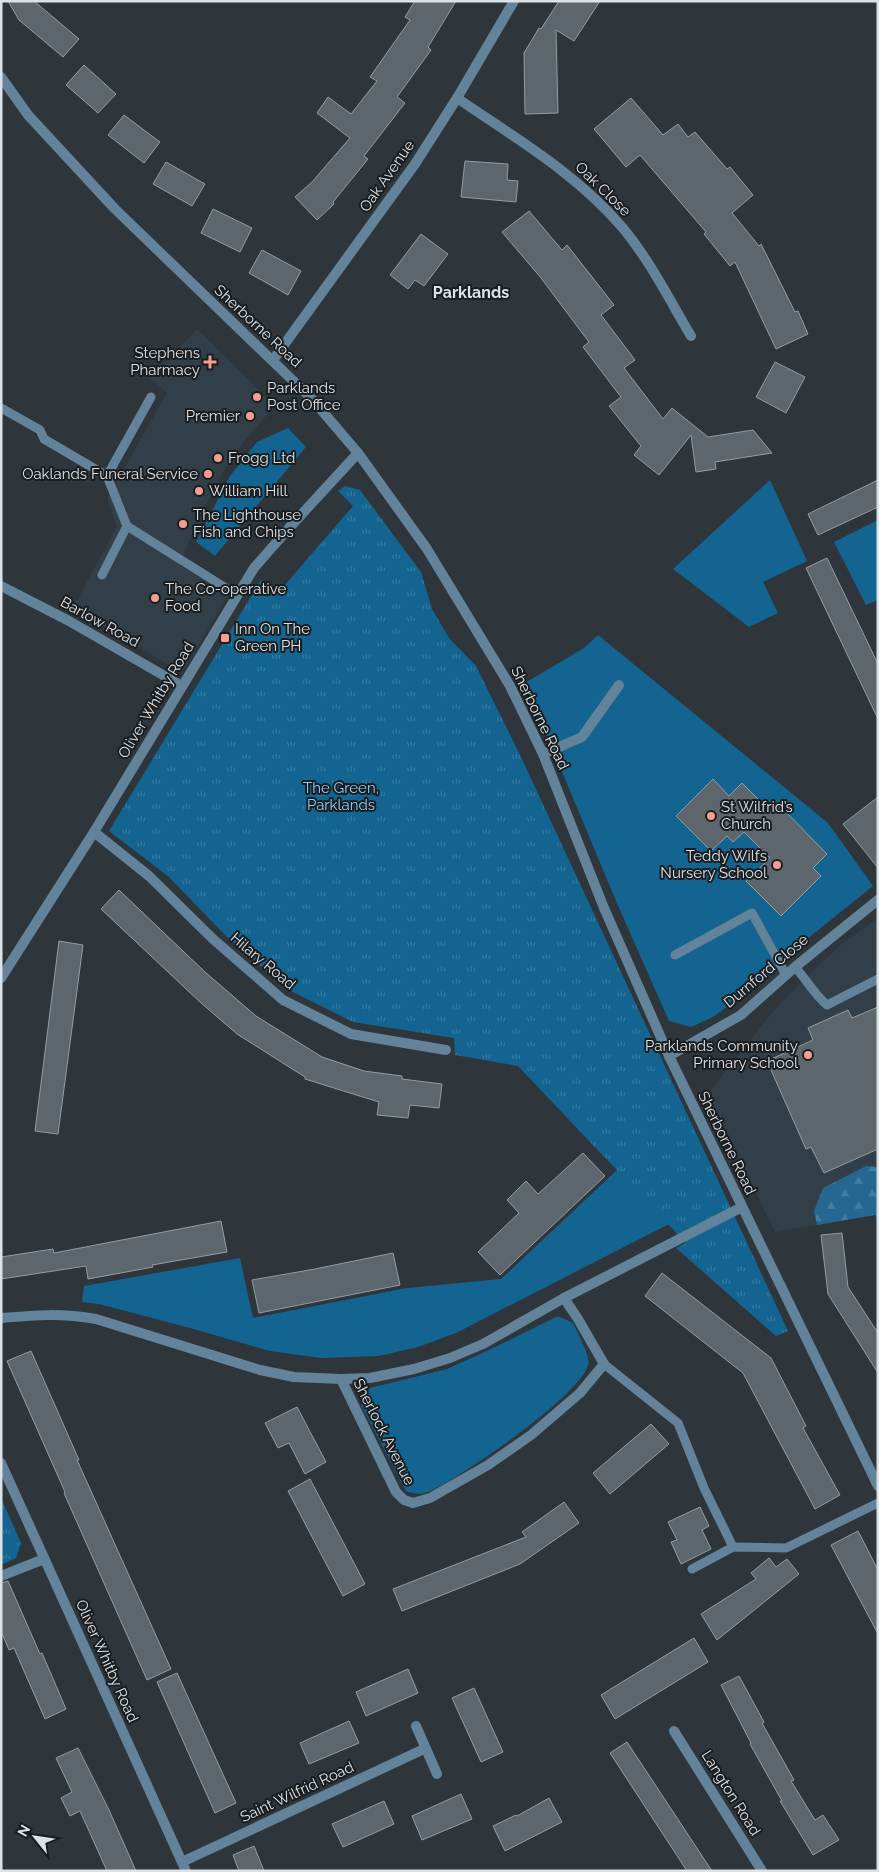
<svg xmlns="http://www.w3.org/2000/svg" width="879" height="1872" font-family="Raleway,sans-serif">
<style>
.built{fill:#323f49}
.green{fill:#136491}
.forest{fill:url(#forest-firs)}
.park{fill:url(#park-tufts)}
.building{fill:#5d666c;stroke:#939da4}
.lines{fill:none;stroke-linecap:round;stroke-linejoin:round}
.service{stroke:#62839a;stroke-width:9}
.minor{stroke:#62839a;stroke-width:10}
.tertiary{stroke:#62839a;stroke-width:10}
.poi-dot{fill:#f59d8f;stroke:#191d1f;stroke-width:2}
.labels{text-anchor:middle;stroke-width:4;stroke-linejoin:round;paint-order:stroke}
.street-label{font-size:15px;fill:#dde2e6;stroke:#191d1f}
.poi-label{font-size:15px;fill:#dde2e6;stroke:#191d1f;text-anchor:start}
.park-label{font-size:15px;fill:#90cdf8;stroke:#191d1f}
.neighbourhood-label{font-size:16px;font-weight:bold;fill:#dde2e6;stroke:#191d1f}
</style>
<defs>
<pattern id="forest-firs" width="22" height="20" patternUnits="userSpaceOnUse" patternTransform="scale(1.25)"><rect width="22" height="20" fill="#256790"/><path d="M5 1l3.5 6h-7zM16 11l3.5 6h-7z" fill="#447ca0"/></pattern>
<pattern id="park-tufts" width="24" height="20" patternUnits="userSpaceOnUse" patternTransform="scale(1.25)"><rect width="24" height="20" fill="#136491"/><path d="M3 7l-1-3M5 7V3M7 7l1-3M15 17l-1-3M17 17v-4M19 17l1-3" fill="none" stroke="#357aa0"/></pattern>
</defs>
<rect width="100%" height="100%" fill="#2e363b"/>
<g class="built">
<polygon points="197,329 275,406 246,439 223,472 200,515 179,565 228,595 182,673 73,608 117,526 107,499 167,393 150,378"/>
<polygon points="878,918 878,1219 875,1215 775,1232 708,1094 769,1016 805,978 844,942"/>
</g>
<g class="green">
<polygon points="288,428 306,447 215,556 196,542 230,476 257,442"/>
<polygon points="770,480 807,561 763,582 778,613 749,627 673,569"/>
<polygon points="878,520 878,600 866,605 834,542"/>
<polygon points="598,635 828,823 873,886 807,939 765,979 713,1017 691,1027 669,1021 616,901 525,683 584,648"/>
<polygon points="617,1170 669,1224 456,1333 418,1347 379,1356 321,1358 270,1351 190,1328 99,1304 82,1302 84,1286 240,1258 253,1318 407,1288 501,1279"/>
<path d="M558,1316L573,1323C577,1332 591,1356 588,1365C581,1395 459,1479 428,1492C420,1495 414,1494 406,1491L361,1405L364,1396L370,1388L447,1369L491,1349Z"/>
</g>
<polygon class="forest" points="866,1166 878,1167 878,1219 875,1215 817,1225 814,1211 823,1188"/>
<g class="park">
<polygon points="345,486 360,490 421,572 432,609 449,638 476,666 521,757 788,1331 776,1336 676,1248 686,1243 518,1066 455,1055 454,1038 353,1022 289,990 225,935 169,877 109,831 261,580 278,593 353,506 338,491"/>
<polygon points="1,1498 21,1543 16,1558 1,1565"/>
</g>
<g class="building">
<polygon points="8,1 34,1 79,39 63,57 19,20"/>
<polygon points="415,1 456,1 428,47 431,50 397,97 405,103 364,156 368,159 333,202 334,204 317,220 295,197 312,182 350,138 317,113 328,97 351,114 377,81 370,77 410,20 405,17"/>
<polygon points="559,1 600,1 574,41 556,30 558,113 525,114 524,53 539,28 541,29"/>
<polygon points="84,65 116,94 98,113 66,85"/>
<polygon points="631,98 663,135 678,124 688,137 695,132 727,169 730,167 753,195 732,213 759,246 761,244 795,312 798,311 808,334 776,349 735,262 730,266 704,234 706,232 640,155 626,167 594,129"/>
<polygon points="124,115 160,142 144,163 108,135"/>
<polygon points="465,161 508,164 507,180 518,181 516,202 461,197"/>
<polygon points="166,162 205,184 192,206 153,184"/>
<polygon points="213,209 252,228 240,252 201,233"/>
<polygon points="529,211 562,250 567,245 614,305 601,315 635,360 624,368 663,419 672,408 708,437 753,430 772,453 715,462 716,469 696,472 691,435 659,475 634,455 641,446 609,406 621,397 583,347 589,342 541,278 502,232"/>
<polygon points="421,234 448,254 424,286 415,280 408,289 390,275"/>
<polygon points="262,250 301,271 288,295 249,273"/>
<polygon points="775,362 805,377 786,413 756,397"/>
<polygon points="878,480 878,507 818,535 808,514"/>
<polygon points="827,558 878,664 878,719 806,568"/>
<polygon points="713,779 729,796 742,783 771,812 778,804 827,854 813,868 821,876 781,916 746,881 770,858 744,832 733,842 727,836 711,851 676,816"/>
<polygon points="878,797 878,868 843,824"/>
<polygon points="119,890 205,972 256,1016 322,1057 364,1071 402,1076 402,1079 442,1084 439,1108 410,1105 408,1118 377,1115 379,1102 305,1079 305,1077 237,1034 200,1002 101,909"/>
<polygon points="59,941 83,945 58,1134 35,1131"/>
<polygon points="878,1007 878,1149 824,1173 811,1147 806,1149 767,1061 813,1040 808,1028 848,1010 852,1018"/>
<polygon points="583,1153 605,1176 500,1275 478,1252 519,1213 507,1200 526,1181 538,1194"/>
<polygon points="221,1221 227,1252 152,1265 153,1267 88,1279 86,1266 1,1279 1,1257 53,1249 54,1253"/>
<polygon points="842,1233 848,1287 878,1333 878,1373 828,1294 821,1235"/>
<polygon points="393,1253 400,1285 259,1313 252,1280 315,1269"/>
<polygon points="662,1273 771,1358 806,1426 803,1428 840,1495 815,1509 743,1373 645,1296"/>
<polygon points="31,1351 79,1460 77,1460 171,1669 147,1680 64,1493 65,1492 7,1361"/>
<polygon points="297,1407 326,1462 305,1474 289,1443 278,1448 265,1423"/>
<polygon points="651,1424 669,1444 610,1494 593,1473"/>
<polygon points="310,1479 365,1584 343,1596 288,1491"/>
<polygon points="564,1502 579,1523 520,1564 402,1611 393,1589 526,1537 522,1532"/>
<polygon points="700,1507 709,1526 702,1530 711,1549 681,1564 671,1542 677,1540 668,1522"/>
<polygon points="858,1531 878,1570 878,1634 831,1545"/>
<polygon points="769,1558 776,1567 787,1559 799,1574 717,1640 701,1614 756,1579 751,1573"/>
<polygon points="8,1581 40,1654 42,1653 66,1709 45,1719 14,1648 9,1650 1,1631 1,1583"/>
<polygon points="694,1638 708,1662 615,1719 601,1695"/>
<polygon points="408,1669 418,1693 366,1716 356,1692"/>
<polygon points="177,1673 236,1803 215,1813 157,1682"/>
<polygon points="739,1676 764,1722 762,1723 794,1780 791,1781 815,1820 823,1815 839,1840 813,1855 780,1801 782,1801 750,1744 751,1743 721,1685"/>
<polygon points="474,1688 503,1752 481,1762 452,1698"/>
<polygon points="349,1721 359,1743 309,1764 300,1743"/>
<polygon points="627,1742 656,1786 712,1871 687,1871 674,1851 610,1753"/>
<polygon points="78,1748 109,1810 136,1871 107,1871 80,1811 70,1816 61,1798 72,1792 56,1758"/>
<polygon points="461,1794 472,1819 422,1840 412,1816"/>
<polygon points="549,1798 562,1822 505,1851 493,1826 516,1815 517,1816"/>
<polygon points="384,1801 394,1824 343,1847 332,1824"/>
<polygon points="254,1846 264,1871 239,1871 233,1855"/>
</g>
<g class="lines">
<g class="service">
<polyline points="151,397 107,476 127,526 237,595"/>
<polyline points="1,408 40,430 44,439 107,476"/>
<polyline points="102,575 127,526"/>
<polyline points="675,955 752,913 786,975"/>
<path d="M795,967C806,979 814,994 827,1005L878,979"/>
<polyline points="604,1364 678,1423 704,1488 733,1547"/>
<polyline points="692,1569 733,1547 786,1548 878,1503"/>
</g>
<g class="minor">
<path d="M457,98C515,138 576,173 622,227C649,259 669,299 691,336"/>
<polyline points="273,360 415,164 457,98 514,1"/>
<polyline points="1,586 69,621 182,686"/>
<polyline points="543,754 582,737 619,685"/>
<polyline points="94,832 149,876 213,939 283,1000 351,1034 446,1050"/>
<polyline points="1,978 94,832 254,568 289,528 358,453"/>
<polyline points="669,1056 741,1015 795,967 878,900"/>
<path d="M1,1318C37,1315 61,1313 96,1319L260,1370L294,1377L341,1379L370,1378L414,1369L450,1358L483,1344L564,1298L742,1207"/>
<polyline points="341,1379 396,1492 404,1500 413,1503 430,1498 488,1465 531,1435 580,1393 604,1364 578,1319 564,1298"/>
<polyline points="1,1463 186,1871"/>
<polyline points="1,1576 44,1559"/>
<polyline points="416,1726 437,1774"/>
<polyline points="674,1731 762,1871"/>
<polyline points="182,1862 424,1749"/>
</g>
<polyline class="tertiary" points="1,77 28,115 115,209 312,399 358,453 427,549 510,686 543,754 604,908 669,1056 878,1486"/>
</g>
<g class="poi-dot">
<path d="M207.5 354.5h5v5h5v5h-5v5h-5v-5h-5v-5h5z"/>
<circle cx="257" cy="397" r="5"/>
<circle cx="250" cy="416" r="5"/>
<circle cx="218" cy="458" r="5"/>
<circle cx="208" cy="474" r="5"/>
<circle cx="199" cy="491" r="5"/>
<circle cx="183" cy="524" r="5"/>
<circle cx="155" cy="598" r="5"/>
<rect x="220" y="633" width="10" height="10" rx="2.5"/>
<circle cx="711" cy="816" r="5"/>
<circle cx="777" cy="865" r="5"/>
<circle cx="808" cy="1055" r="5"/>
</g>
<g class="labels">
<g class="street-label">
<text transform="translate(387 176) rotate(-55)" y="5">Oak Avenue</text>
<text transform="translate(603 189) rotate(44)" y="5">Oak Close</text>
<text transform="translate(258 326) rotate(43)" y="5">Sherborne Road</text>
<text transform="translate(100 622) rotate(29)" y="5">Barlow Road</text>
<text transform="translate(156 700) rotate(-59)" y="5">Oliver Whitby Road</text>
<text transform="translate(540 718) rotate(64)" y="5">Sherborne Road</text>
<text transform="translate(263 961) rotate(40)" y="5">Hilary Road</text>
<text transform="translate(766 971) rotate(-40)" y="5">Durnford Close</text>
<text transform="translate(727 1143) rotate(64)" y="5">Sherborne Road</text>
<text transform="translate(384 1432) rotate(63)" y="5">Sherlock Avenue</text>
<text transform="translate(107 1661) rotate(66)" y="5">Oliver Whitby Road</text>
<text transform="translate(297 1792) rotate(-25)" y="5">Saint Wilfrid Road</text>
<text transform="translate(731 1793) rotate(58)" y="5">Langton Road</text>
</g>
<g class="poi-label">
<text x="200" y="358" text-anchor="end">Stephens<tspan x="200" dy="17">Pharmacy</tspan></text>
<text x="267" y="393">Parklands<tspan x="267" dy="17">Post Office</tspan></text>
<text x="240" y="421" text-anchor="end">Premier</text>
<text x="228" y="463">Frogg Ltd</text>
<text x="198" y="479" text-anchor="end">Oaklands Funeral Service</text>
<text x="209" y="496">William Hill</text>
<text x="193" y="520">The Lighthouse<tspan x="193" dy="17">Fish and Chips</tspan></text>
<text x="165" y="594">The Co-operative<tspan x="165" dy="17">Food</tspan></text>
<text x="235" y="634">Inn On The<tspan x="235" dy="17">Green PH</tspan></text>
<text x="721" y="812">St Wilfrid’s<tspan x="721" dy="17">Church</tspan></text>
<text x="767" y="861" text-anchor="end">Teddy Wilfs<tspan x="767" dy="17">Nursery School</tspan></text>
<text x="798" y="1051" text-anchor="end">Parklands Community<tspan x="798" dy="17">Primary School</tspan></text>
</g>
<g class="park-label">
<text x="341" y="793">The Green,<tspan x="341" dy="17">Parklands</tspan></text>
</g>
<g class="neighbourhood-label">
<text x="471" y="298">Parklands</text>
</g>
</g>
<rect width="879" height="1872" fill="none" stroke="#dde2e6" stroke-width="5"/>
<g transform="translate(35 1837) rotate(300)" stroke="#191d1f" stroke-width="4" paint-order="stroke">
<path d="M0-4L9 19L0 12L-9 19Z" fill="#dde2e6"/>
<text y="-8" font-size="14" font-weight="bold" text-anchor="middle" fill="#dde2e6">N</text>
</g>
</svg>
